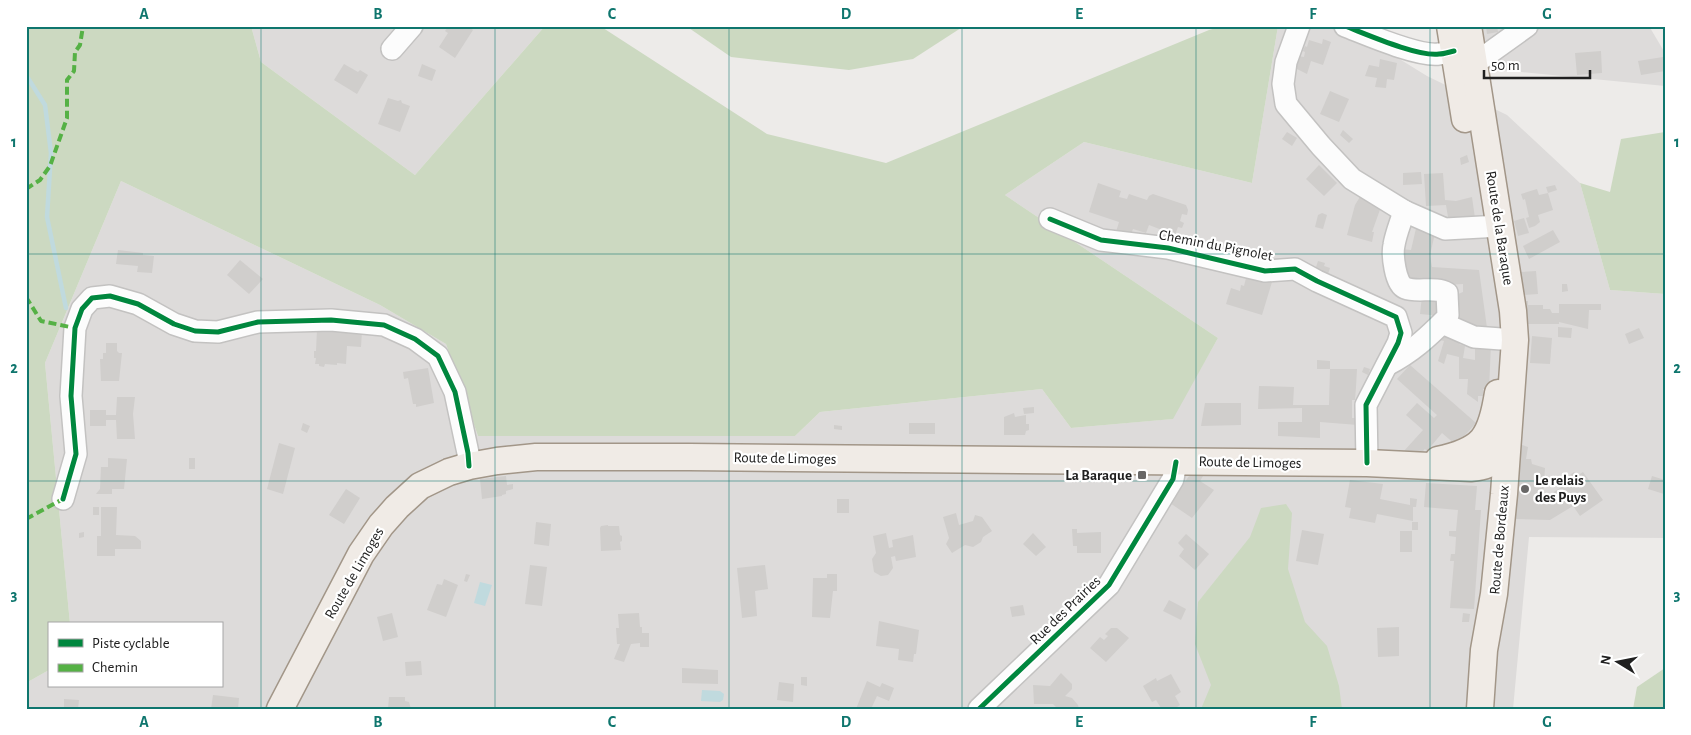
<svg xmlns="http://www.w3.org/2000/svg" width="1691" height="735" font-family="'Alegreya Sans',sans-serif">
<style>
.residential{fill:#dddbda}
.forest{fill:#ccd9c1}
.water{fill:#c0dade}
.lines{fill:none;stroke-linecap:round;stroke-linejoin:round}
.stream{stroke:#c0dade;stroke-width:4.5}
.building{fill:#d0cecc}
.minor-casing{stroke:#c3c2c1;stroke-width:24}
.major-casing{stroke:#a29688;stroke-width:29}
.minor{stroke:#fcfcfc;stroke-width:21}
.major{stroke:#f0ebe6;stroke-width:26}
.quiet{stroke:#55b145;stroke-width:4;stroke-dasharray:8 4;stroke-linecap:butt}
.cycleway-casing{stroke:#fff;stroke-width:8}
.cycleway{stroke:#00873e;stroke-width:5}
.grid{fill:none;stroke:#0f766e;stroke-width:1;stroke-opacity:0.55}
.poi-dot{fill:#686766;stroke:#fff;stroke-width:2}
.labels{text-anchor:middle;stroke-width:4.5;stroke-linejoin:round;paint-order:stroke}
.street-label{font-size:15px;fill:#202020;stroke:#fff}
.poi-label{font-size:15px;font-weight:bold;fill:#202020;stroke:#fff;text-anchor:end}
.neatline{fill:none;stroke:#0f766e;stroke-width:2}
.grid-label{font-size:16px;text-anchor:middle;font-weight:bold;fill:#0f766e}
</style>
<rect width="100%" height="100%" fill="#edebe9"/>
<g class="residential">
<polygon points="251,26 545,26 415,175 261,62"/>
<polygon points="1278,26 1346,26 1427,76 1507,115 1580,183 1610,290 1665,294 1665,538 1529,537 1513,709 26,709 26,683 49,670 49,686 221,686 221,624 70,624 45,363 121,181 380,305 446,344 478,436 795,436 820,412 1042,389 1071,428 1172,419 1218,338 1005,195 1084,142 1252,183"/>
<polygon points="1465,26 1649,26 1665,53 1665,86 1501,70"/>
</g>
<g class="forest">
<polygon points="26,26 251,26 261,62 415,175 545,26 600,26 767,134 886,163 1209,30 1224,26 1278,26 1252,183 1084,142 1005,195 1218,338 1173,419 1071,428 1042,389 820,412 795,436 478,436 446,344 380,305 121,181 45,363 70,624 49,624 49,670 26,683"/>
<polygon points="686,26 964,26 913,59 849,70 731,57"/>
<polygon points="1665,132 1665,294 1610,290 1580,183 1610,192 1621,139"/>
<polygon points="1286,504 1292,513 1288,569 1305,622 1327,646 1339,686 1342,709 1201,709 1211,685 1195,644 1198,602 1250,537 1261,508"/>
<polygon points="1665,668 1665,709 1633,709 1637,687"/>
</g>
<g class="water">
<polygon points="480,582 492,585 485,606 474,603"/>
<polygon points="702,690 720,691 724,694 723,700 720,702 701,701"/>
</g>
<g class="lines">
<polyline class="stream" points="26,75 45,105 51,153 47,217 66,308"/>
</g>
<g class="building">
<polygon points="449,26 467,26 473,30 455,58 439,47 448,33 445,31"/>
<polygon points="1486,26 1497,26 1498,32 1487,34"/>
<polygon points="1323,39 1331,42 1323,65 1311,61 1307,74 1295,68 1298,56 1304,57 1305,52 1303,51 1305,46 1307,47 1309,40 1322,44"/>
<polygon points="1601,51 1602,73 1577,75 1575,53"/>
<polygon points="1663,57 1665,71 1641,75 1638,61"/>
<polygon points="1380,59 1397,63 1394,80 1387,79 1386,88 1375,87 1377,78 1365,76 1369,65 1379,67"/>
<polygon points="344,64 358,72 360,70 368,75 357,94 334,80"/>
<polygon points="422,64 436,70 432,81 418,76"/>
<polygon points="1330,91 1349,99 1339,122 1320,114"/>
<polygon points="388,98 398,101 401,100 402,103 410,106 400,132 378,124"/>
<polygon points="1343,130 1353,139 1349,143 1340,135"/>
<polygon points="1287,132 1297,138 1292,146 1282,139"/>
<polygon points="1467,155 1469,162 1461,165 1460,158"/>
<polygon points="1319,165 1337,183 1324,196 1306,179"/>
<polygon points="1421,172 1422,184 1403,185 1403,173"/>
<polygon points="1443,173 1445,200 1456,201 1472,197 1475,218 1449,223 1446,205 1426,206 1424,174"/>
<polygon points="1098,183 1121,191 1119,197 1127,199 1129,194 1147,200 1149,196 1153,194 1186,205 1188,210 1187,215 1182,214 1180,221 1184,223 1182,228 1178,227 1175,235 1149,225 1146,233 1133,229 1130,237 1116,232 1119,222 1089,212"/>
<polygon points="1555,185 1557,190 1548,193 1546,187"/>
<polygon points="1537,189 1539,195 1548,193 1553,210 1538,215 1540,222 1535,226 1529,228 1526,218 1529,217 1525,199 1523,200 1521,194"/>
<polygon points="1363,192 1382,204 1372,232 1374,232 1372,242 1347,235 1355,205"/>
<polygon points="1322,213 1327,215 1323,229 1315,227 1318,215"/>
<polygon points="1524,218 1529,233 1518,236 1514,221"/>
<polygon points="1417,224 1436,229 1430,255 1432,267 1479,270 1488,335 1456,324 1453,296 1463,292 1463,284 1444,285 1406,281 1401,249 1411,250"/>
<polygon points="1553,230 1560,242 1529,259 1523,246"/>
<polygon points="118,250 143,253 143,255 154,256 152,273 137,272 138,266 116,264"/>
<polygon points="240,260 263,279 249,294 227,275"/>
<polygon points="1318,261 1325,263 1324,266 1330,268 1327,277 1314,273"/>
<polygon points="1536,271 1538,294 1523,295 1521,272"/>
<polygon points="1247,274 1272,282 1262,315 1226,304 1231,288 1240,291 1241,285 1244,286"/>
<polygon points="1562,284 1567,284 1568,291 1562,292"/>
<polygon points="1422,296 1443,298 1441,316 1420,314"/>
<polygon points="1523,301 1528,301 1528,305 1543,305 1543,309 1550,309 1552,313 1559,313 1559,304 1601,304 1601,310 1589,310 1588,329 1559,322 1559,324 1523,324"/>
<polygon points="1558,327 1572,328 1571,338 1558,337"/>
<polygon points="1639,328 1644,338 1629,344 1625,334"/>
<polygon points="317,329 362,331 361,347 347,346 346,364 337,363 337,365 325,364 324,367 319,366 319,364 315,364 316,358 314,358 314,351 316,351"/>
<polygon points="1440,332 1461,337 1459,344 1465,346 1463,358 1475,360 1475,343 1491,344 1489,389 1483,389 1483,396 1478,396 1478,402 1467,394 1468,379 1459,379 1459,357 1447,354 1444,364 1438,361 1444,341 1436,339"/>
<polygon points="1532,336 1552,338 1550,364 1530,363"/>
<polygon points="106,343 117,343 117,351 119,353 122,353 119,381 101,381 100,359 103,359 103,353 106,353"/>
<polygon points="1317,360 1330,361 1330,369 1317,369"/>
<polygon points="1410,365 1476,423 1456,445 1442,433 1427,451 1425,449 1423,451 1404,451 1423,430 1406,415 1417,403 1434,418 1437,415 1397,379"/>
<polygon points="1364,367 1370,369 1368,375 1362,372"/>
<polygon points="428,368 434,403 416,407 416,404 413,404 408,378 404,379 403,372"/>
<polygon points="1330,369 1357,369 1356,387 1355,400 1352,400 1352,418 1357,418 1358,425 1320,422 1320,438 1278,436 1278,422 1302,422 1302,408 1258,409 1259,386 1294,387 1293,405 1329,405"/>
<polygon points="117,397 135,397 133,414 135,439 117,439 116,420 106,420 106,426 90,426 90,410 106,410 106,415 116,415"/>
<polygon points="1205,403 1241,403 1241,425 1201,426"/>
<polygon points="1034,407 1034,413 1024,414 1023,408"/>
<polygon points="1014,413 1015,417 1026,415 1026,424 1029,424 1029,430 1026,431 1025,435 1004,435 1004,417"/>
<polygon points="303,423 310,426 307,433 301,430"/>
<rect x="909" y="423" width="26" height="11"/>
<polygon points="834,425 842,426 842,430 834,429"/>
<polygon points="279,443 295,448 283,494 267,489"/>
<polygon points="1516,443 1528,447 1526,459 1531,459 1532,464 1545,468 1543,497 1546,497 1560,488 1555,481 1564,475 1566,478 1574,472 1577,476 1583,472 1603,500 1580,516 1573,506 1550,520 1515,519"/>
<polygon points="108,458 127,459 124,489 112,489 112,494 96,494 100,489 101,467 108,467"/>
<rect x="189" y="458" width="6" height="11"/>
<polygon points="506,476 507,485 513,484 513,489 506,491 506,494 502,495 502,496 482,499 480,479"/>
<polygon points="1189,476 1203,476 1200,481 1214,490 1192,518 1170,503"/>
<polygon points="1652,476 1665,480 1664,494 1648,489"/>
<polygon points="1350,480 1383,484 1380,499 1410,505 1410,498 1417,499 1416,507 1413,507 1413,521 1377,514 1375,523 1349,518 1351,508 1345,507"/>
<polygon points="1426,483 1477,486 1475,510 1481,510 1474,609 1450,608 1454,561 1450,561 1451,554 1455,554 1456,537 1449,536 1449,531 1456,531 1458,510 1424,507"/>
<polygon points="346,489 360,498 344,524 329,515"/>
<rect x="837" y="499" width="12" height="14"/>
<rect x="93" y="507" width="6" height="8"/>
<polygon points="101,507 117,507 116,535 135,536 141,541 141,549 115,549 115,556 97,556 97,536 101,536"/>
<polygon points="956,513 959,525 973,521 975,515 982,517 992,531 983,537 981,542 973,547 965,545 952,553 946,544 949,538 943,517"/>
<polygon points="536,522 551,524 549,546 534,544"/>
<rect x="1412" y="522" width="6" height="8"/>
<polygon points="608,525 608,526 619,526 620,535 622,536 622,541 620,542 621,550 601,551 600,528 601,526"/>
<polygon points="1072,529 1077,529 1077,533 1101,532 1101,553 1077,553 1077,546 1073,546"/>
<polygon points="1302,530 1324,534 1318,565 1296,561"/>
<rect x="1400" y="531" width="12" height="21"/>
<polygon points="84,532 84,537 79,538 79,533"/>
<polygon points="886,533 889,548 893,547 892,540 913,535 916,557 896,561 895,556 891,557 893,568 888,575 881,576 874,572 872,559 876,553 873,536"/>
<polygon points="1033,533 1046,547 1036,556 1023,544"/>
<polygon points="1186,534 1209,554 1195,570 1179,556 1184,549 1178,543"/>
<polygon points="530,565 547,567 542,606 525,604"/>
<polygon points="765,565 768,589 755,591 757,616 742,618 737,568"/>
<polygon points="466,574 470,575 467,582 464,581"/>
<polygon points="827,574 837,574 837,591 833,591 830,618 812,617 813,578 827,578"/>
<polygon points="444,579 458,585 446,617 427,610 437,584 442,585"/>
<polygon points="1169,600 1186,609 1181,620 1163,611"/>
<polygon points="1023,605 1025,615 1012,617 1010,607"/>
<polygon points="392,613 398,637 383,641 377,617"/>
<polygon points="639,613 640,627 642,627 642,633 649,633 649,647 640,647 640,643 631,644 624,662 614,659 620,644 617,644 616,628 619,628 618,614"/>
<polygon points="1463,613 1470,614 1469,622 1462,622"/>
<polygon points="879,621 919,630 916,654 914,654 913,662 898,660 899,649 876,646"/>
<polygon points="1399,627 1399,656 1378,657 1377,628"/>
<polygon points="1111,628 1117,628 1129,638 1106,662 1090,648 1100,637 1104,640 1108,636 1105,634"/>
<polygon points="421,661 422,675 406,676 405,662"/>
<polygon points="682,668 718,670 718,684 682,683"/>
<polygon points="1061,673 1072,684 1072,689 1065,696 1072,698 1078,705 1079,709 1058,709 1053,704 1034,704 1033,685 1050,686"/>
<polygon points="1171,674 1181,692 1175,696 1180,705 1174,709 1161,708 1156,700 1152,702 1143,686 1156,678 1157,681"/>
<polygon points="801,677 807,677 807,686 801,685"/>
<polygon points="867,681 880,687 882,683 894,688 889,701 877,696 871,709 856,709"/>
<polygon points="779,682 794,684 793,702 777,700"/>
<polygon points="213,695 239,698 238,709 211,709"/>
<polygon points="389,697 405,697 405,701 409,702 411,709 388,709"/>
<polygon points="64,699 79,700 78,709 64,709"/>
</g>
<g class="lines">
<defs>
<g id="minor">
<polyline points="1299,26 1286,62 1283,84 1286,104 1321,146 1352,179 1404,211 1445,229 1500,226"/>
<path d="M1345,26C1366,34 1418,57 1439,54C1444,54 1449,52 1454,51"/>
<polyline points="392,49 412,26"/>
<polyline points="1464,75 1474,64 1527,26"/>
<polyline points="1050,219 1101,240 1168,248 1265,271 1295,269 1317,281 1396,317 1401,333 1398,343 1366,405 1367,463"/>
<polyline points="1442,323 1474,337 1515,340"/>
<path d="M1387,365C1412,352 1427,338 1447,318L1448,315L1447,293C1435,286 1418,293 1405,288C1395,284 1392,254 1394,245C1396,233 1401,222 1404,211"/>
<polyline points="63,499 76,454 71,396 75,328 82,309 92,298 110,296 138,304 174,324 195,331 218,332 258,322 331,320 384,325 415,339 438,356 455,392 468,453 469,466"/>
<polyline points="979,709 1109,585 1173,479 1176,462"/>
</g>
<g id="major">
<polyline points="1450,26 1465,119"/>
<polyline points="1468,26 1513,311 1515,340 1504,494 1494,594 1484,650 1480,709"/>
<path d="M1438,460C1483,450 1491,438 1498,393"/>
<path d="M280,709L361,554L381,525L397,507L420,486L449,472L469,466L497,461L536,457H689L1367,463L1471,468C1498,466 1502,454 1508,430"/>
</g>
</defs>
<use href="#minor" class="minor-casing"/>
<use href="#major" class="major-casing"/>
<use href="#minor" class="minor"/>
<use href="#major" class="major"/>
<g class="quiet">
<polyline points="26,189 40,180 50,166 67,118 67,80 74,71 75,52 80,45 83,26"/>
<polyline points="26,297 41,321 75,328"/>
<polyline points="26,519 63,499"/>
</g>
<defs>
<g id="cycleway">
<path d="M1345,26C1366,34 1418,57 1439,54C1444,54 1449,52 1454,51"/>
<polyline points="1050,219 1101,240 1168,248 1265,271 1295,269 1317,281 1396,317 1401,333 1398,343 1366,405 1367,463"/>
<polyline points="63,499 76,454 71,396 75,328 82,309 92,298 110,296 138,304 174,324 195,331 218,332 258,322 331,320 384,325 415,339 438,356 455,392 468,453 469,466"/>
<polyline points="979,709 1109,585 1173,479 1176,462"/>
</g>
</defs>
<use href="#cycleway" class="cycleway-casing"/>
<use href="#cycleway" class="cycleway"/>
</g>
<path class="grid" d="M261,26V709M495,26V709M729,26V709M962,26V709M1196,26V709M1430,26V709M26,254H1665M26,481H1665"/>
<g class="poi-dot">
<rect x="1137" y="470" width="10" height="10" rx="2.5"/>
<circle cx="1525" cy="489" r="5"/>
</g>
<g class="labels">
<g class="street-label">
<text transform="translate(1500 228) rotate(81)" y="5">Route de la Baraque</text>
<text transform="translate(1216 245) rotate(11)" y="5">Chemin du Pignolet</text>
<text transform="translate(785 458) rotate(1)" y="5">Route de Limoges</text>
<text transform="translate(1250 462) rotate(1)" y="5">Route de Limoges</text>
<text transform="translate(1499 540) rotate(-85)" y="5">Route de Bordeaux</text>
<text transform="translate(354 573) rotate(-60)" y="5">Route de Limoges</text>
<text transform="translate(1065 610) rotate(-44)" y="5">Rue des Prairies</text>
</g>
<g class="poi-label">
<text x="1132" y="480">La Baraque</text>
<text x="1535" y="485" text-anchor="start">Le relais<tspan x="1535" dy="17">des Puys</tspan></text>
</g>
</g>
<rect width="1691" height="735" fill="none" stroke="#ffffff" stroke-width="55"/>
<rect x="48" y="622" width="175" height="65" fill="#ffffff" stroke="#a6a6a6"/>
<rect x="58" y="639" width="25" height="8" fill="#00873e" stroke="#a6a6a6"/>
<text x="92" y="648" font-size="15" fill="#202020">Piste cyclable</text>
<rect x="58" y="664" width="25" height="8" fill="#55b145" stroke="#a6a6a6"/>
<text x="92" y="672" font-size="15" fill="#202020">Chemin</text>
<g transform="translate(1618 662) rotate(280)" stroke="#ffffff" stroke-width="4" paint-order="stroke">
<path d="M0-4L9 19L0 12L-9 19Z" fill="#202020"/>
<text y="-8" font-size="14" font-weight="bold" text-anchor="middle" fill="#202020">N</text>
</g>
<path d="M1484 70v8h106v-8" fill="none" stroke="#202020" stroke-width="2.5"/>
<text x="1491" y="70" font-size="15" fill="#202020" stroke="#ffffff" stroke-width="4" paint-order="stroke">50 m</text>
<rect x="28" y="28" width="1636" height="680" class="neatline"/>
<g class="grid-label">
<text x="144" y="19">A</text>
<text x="378" y="19">B</text>
<text x="612" y="19">C</text>
<text x="846" y="19">D</text>
<text x="1079" y="19">E</text>
<text x="1313" y="19">F</text>
<text x="1547" y="19">G</text>
<text x="14" y="147">1</text>
<text x="1677" y="147">1</text>
<text x="14" y="373">2</text>
<text x="1677" y="373">2</text>
<text x="14" y="600">3</text>
<text x="1677" y="600">3</text>
<text x="144" y="727">A</text>
<text x="378" y="727">B</text>
<text x="612" y="727">C</text>
<text x="846" y="727">D</text>
<text x="1079" y="727">E</text>
<text x="1313" y="727">F</text>
<text x="1547" y="727">G</text>
</g>
</svg>
